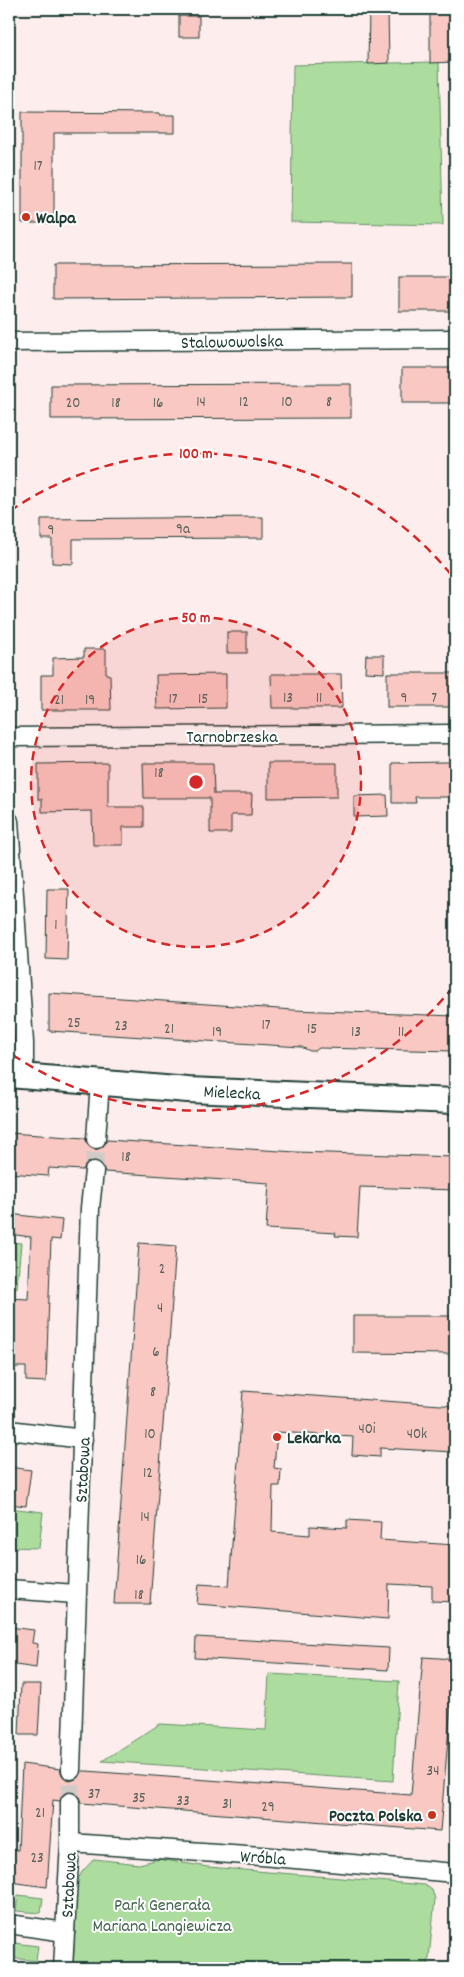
<svg xmlns="http://www.w3.org/2000/svg" width="464" height="1977" font-family="Dekko,sans-serif">
<style>
.green{fill:#acdd9e;stroke:#668d69}
.building{fill:#f9c8c3;stroke:#1f3d34}
.lines{fill:none;stroke-linecap:round;stroke-linejoin:round}
.street-tunnel{stroke:#d1cbc8;stroke-width:18;stroke-dasharray:18 9;stroke-linecap:butt}
.street-casing{stroke:#1f3d34;stroke-width:21}
.secondary-casing{stroke:#1f3d34;stroke-width:28}
.street{stroke:#fff;stroke-width:18}
.secondary{stroke:#fff;stroke-width:24}
.ring{fill:none;stroke:#d62828;stroke-width:2.5;stroke-dasharray:9 6}
.poi-dot{fill:#c8321e;stroke:#fff;stroke-width:2}
.labels{text-anchor:middle;stroke-width:4;stroke-linejoin:round;paint-order:stroke}
.number-label{font-size:15px;fill:#566058}
.poi-label{font-size:18px;font-weight:bold;fill:#1f3d34;stroke:#fff;text-anchor:start}
.street-label{font-size:18px;fill:#1f3d34;stroke:#fff}
.park-label{font-size:18px;fill:#42654e;stroke:#fff}
.centre{fill:#d62828;stroke:#fff;stroke-width:2.5}
.ring-label{font-size:15px;text-anchor:middle;font-weight:bold;fill:#d62828;stroke:#fff;stroke-width:4;stroke-linejoin:round;paint-order:stroke}
</style>
<rect width="100%" height="100%" fill="#fdeeed"/>
<filter id="ink" filterUnits="userSpaceOnUse"><feTurbulence type="fractalNoise" baseFrequency=".02" numOctaves="2"/><feDisplacementMap in="SourceGraphic" scale="10" xChannelSelector="R" yChannelSelector="G"/><feConvolveMatrix kernelMatrix="1 2 1 2 8 2 1 2 1" color-interpolation-filters="sRGB"/></filter>
<g filter="url(#ink)">
<g class="green">
<polygon points="439,62 443,225 291,222 293,65"/>
<polygon points="9,1242 21,1243 17,1288 9,1287"/>
<polygon points="9,1508 43,1512 39,1548 9,1547"/>
<polygon points="269,1674 399,1681 393,1781 102,1761 160,1724 266,1730"/>
<polygon points="94,1859 139,1864 159,1859 208,1867 425,1885 432,1890 435,1899 428,1968 73,1968 77,1881 82,1872"/>
<polygon points="18,1895 43,1898 41,1913 16,1911"/>
<polygon points="14,1943 38,1946 36,1961 13,1958"/>
</g>
<g class="building">
<polygon points="369,9 388,9 389,63 368,64"/>
<polygon points="430,9 455,9 455,62 430,63"/>
<rect x="179" y="16" width="20" height="21"/>
<polygon points="22,112 160,113 160,115 175,115 175,133 54,133 54,223 22,223"/>
<polygon points="352,264 352,297 53,299 53,265"/>
<rect x="399" y="277" width="56" height="34"/>
<rect x="402" y="368" width="53" height="35"/>
<polygon points="351,384 351,418 51,419 51,385"/>
<polygon points="263,517 263,538 73,539 73,564 52,563 52,539 41,539 41,519"/>
<rect x="227" y="632" width="20" height="21"/>
<polygon points="84,649 106,649 106,674 110,675 111,710 41,710 41,675 53,675 53,658 84,657"/>
<polygon points="366,655 384,655 384,673 365,672"/>
<rect x="387" y="673" width="68" height="34"/>
<polygon points="226,674 226,708 157,709 156,675"/>
<polygon points="271,674 341,674 342,708 272,708"/>
<polygon points="444,762 455,762 455,797 415,797 416,803 392,803 392,763"/>
<polygon points="108,763 108,807 144,807 144,827 123,827 123,845 93,845 92,811 42,812 42,799 38,799 38,764"/>
<polygon points="143,763 213,763 214,794 252,794 251,815 231,815 231,833 210,833 210,798 144,798"/>
<polygon points="268,763 337,763 337,797 268,798"/>
<polygon points="387,795 388,816 354,817 354,796"/>
<polygon points="47,889 69,889 67,960 46,959"/>
<polygon points="49,993 293,1010 455,1016 455,1051 319,1048 315,1051 310,1051 301,1047 49,1031"/>
<polygon points="9,1133 85,1138 90,1147 96,1150 104,1145 107,1140 296,1152 455,1157 455,1190 360,1187 357,1237 335,1236 336,1233 266,1229 269,1183 105,1172 101,1163 95,1160 86,1164 83,1170 49,1168 48,1176 9,1173"/>
<polygon points="9,1214 62,1220 60,1240 51,1239 46,1382 26,1381 26,1367 9,1367 9,1298 28,1299 31,1237 9,1234"/>
<polygon points="139,1243 176,1246 150,1604 114,1604"/>
<polygon points="353,1316 455,1316 455,1354 353,1353"/>
<polygon points="243,1391 455,1406 455,1452 380,1448 380,1457 352,1455 353,1437 277,1432 274,1468 281,1469 280,1486 273,1486 272,1532 310,1535 310,1526 347,1528 347,1520 381,1522 380,1540 455,1545 455,1602 432,1601 432,1586 389,1584 388,1619 197,1604 199,1584 229,1586"/>
<polygon points="9,1467 31,1470 26,1506 9,1504"/>
<polygon points="9,1627 34,1630 32,1643 38,1644 36,1668 9,1664"/>
<polygon points="196,1637 389,1648 388,1670 195,1658"/>
<polygon points="423,1657 455,1659 440,1831 81,1803 79,1796 75,1793 70,1791 64,1793 60,1801 53,1800 47,1887 9,1882 9,1849 18,1850 22,1764 60,1769 62,1775 70,1781 76,1779 82,1771 86,1771 411,1795"/>
<polygon points="21,1684 41,1684 38,1735 19,1735"/>
</g>
<g class="lines">
<g class="street-tunnel">
<polyline points="94,1171 96,1139"/>
<polyline points="70,1802 71,1770"/>
</g>
<defs>
<g id="street">
<polyline points="9,342 455,339"/>
<polyline points="9,737 455,734"/>
<polyline points="9,821 24,1043 24,1077"/>
<polyline points="96,1139 100,1083"/>
<polyline points="9,1430 83,1439"/>
<polyline points="9,1589 75,1594"/>
<polyline points="71,1770 90,1208 94,1171"/>
<polyline points="70,1843 261,1856 455,1873"/>
<polyline points="9,1924 65,1932"/>
<polyline points="63,1968 70,1843 70,1802"/>
</g>
<polyline id="secondary" points="9,1075 188,1090 455,1101"/>
</defs>
<use href="#street" class="street-casing"/>
<use href="#secondary" class="secondary-casing"/>
<use href="#street" class="street"/>
<use href="#secondary" class="secondary"/>
</g>
</g>
<circle cx="196" cy="782" r="165" fill="#d62828" fill-opacity=".12"/>
<g class="ring">
<circle cx="196" cy="782" r="165"/>
<path d="M453 987A329 329 0 0 1 10 1053M10 511A329 329 0 0 1 453 577"/>
</g>
<g class="poi-dot">
<circle cx="26" cy="217" r="5"/>
<circle cx="277" cy="1437" r="5"/>
<circle cx="432" cy="1815" r="5"/>
</g>
<g class="labels">
<g class="number-label">
<text x="38" y="170">17</text>
<text x="201" y="406">14</text>
<text x="244" y="406">12</text>
<text x="287" y="406">10</text>
<text x="329" y="406">8</text>
<text x="73" y="407">20</text>
<text x="116" y="407">18</text>
<text x="158" y="407">16</text>
<text x="183" y="533">9a</text>
<text x="51" y="534">9</text>
<text x="288" y="702">13</text>
<text x="319" y="702">11</text>
<text x="404" y="702">9</text>
<text x="434" y="702">7</text>
<text x="173" y="703">17</text>
<text x="203" y="703">15</text>
<text x="59" y="704">21</text>
<text x="90" y="704">19</text>
<text x="159" y="777">18</text>
<text x="56" y="929">1</text>
<text x="74" y="1027">25</text>
<text x="266" y="1029">17</text>
<text x="121" y="1030">23</text>
<text x="169" y="1033">21</text>
<text x="312" y="1033">15</text>
<text x="217" y="1036">19</text>
<text x="356" y="1036">13</text>
<text x="401" y="1036">11</text>
<text x="126" y="1161">18</text>
<text x="162" y="1273">2</text>
<text x="160" y="1312">4</text>
<text x="156" y="1356">6</text>
<text x="153" y="1396">8</text>
<text x="367" y="1433">40i</text>
<text x="150" y="1438">10</text>
<text x="417" y="1438">40k</text>
<text x="148" y="1477">12</text>
<text x="145" y="1521">14</text>
<text x="141" y="1564">16</text>
<text x="139" y="1599">18</text>
<text x="433" y="1775">34</text>
<text x="94" y="1798">37</text>
<text x="139" y="1802">35</text>
<text x="183" y="1805">33</text>
<text x="227" y="1808">31</text>
<text x="268" y="1811">29</text>
<text x="40" y="1817">21</text>
<text x="37" y="1862">23</text>
</g>
<g class="poi-label">
<text x="36" y="223">Walpa</text>
<text x="287" y="1443">Lekarka</text>
<text x="422" y="1821" text-anchor="end">Poczta Polska</text>
</g>
<g class="street-label">
<text transform="translate(232 341) rotate(-1)" y="6">Stalowowolska</text>
<text x="232" y="742">Tarnobrzeska</text>
<text transform="translate(232 1092) rotate(3)" y="6">Mielecka</text>
<text transform="translate(82 1470) rotate(-87)" y="6">Sztabowa</text>
<text transform="translate(263 1857) rotate(4)" y="6">Wróbla</text>
<text transform="translate(68 1885) rotate(-87)" y="6">Sztabowa</text>
</g>
<g class="park-label">
<text x="162" y="1910">Park Generała<tspan x="162" dy="21">Mariana Langiewicza</tspan></text>
</g>
</g>
<circle cx="196" cy="782" r="8" class="centre"/>
<g class="ring-label">
<text x="196" y="458">100 m</text>
<text x="196" y="622">50 m</text>
</g>
<rect width="464" height="1977" fill="none" stroke="#fff" stroke-width="30"/>
<rect x="15" y="15" width="434" height="1947" fill="none" stroke="#1f3d34" stroke-width="2" filter="url(#ink)"/>
</svg>
